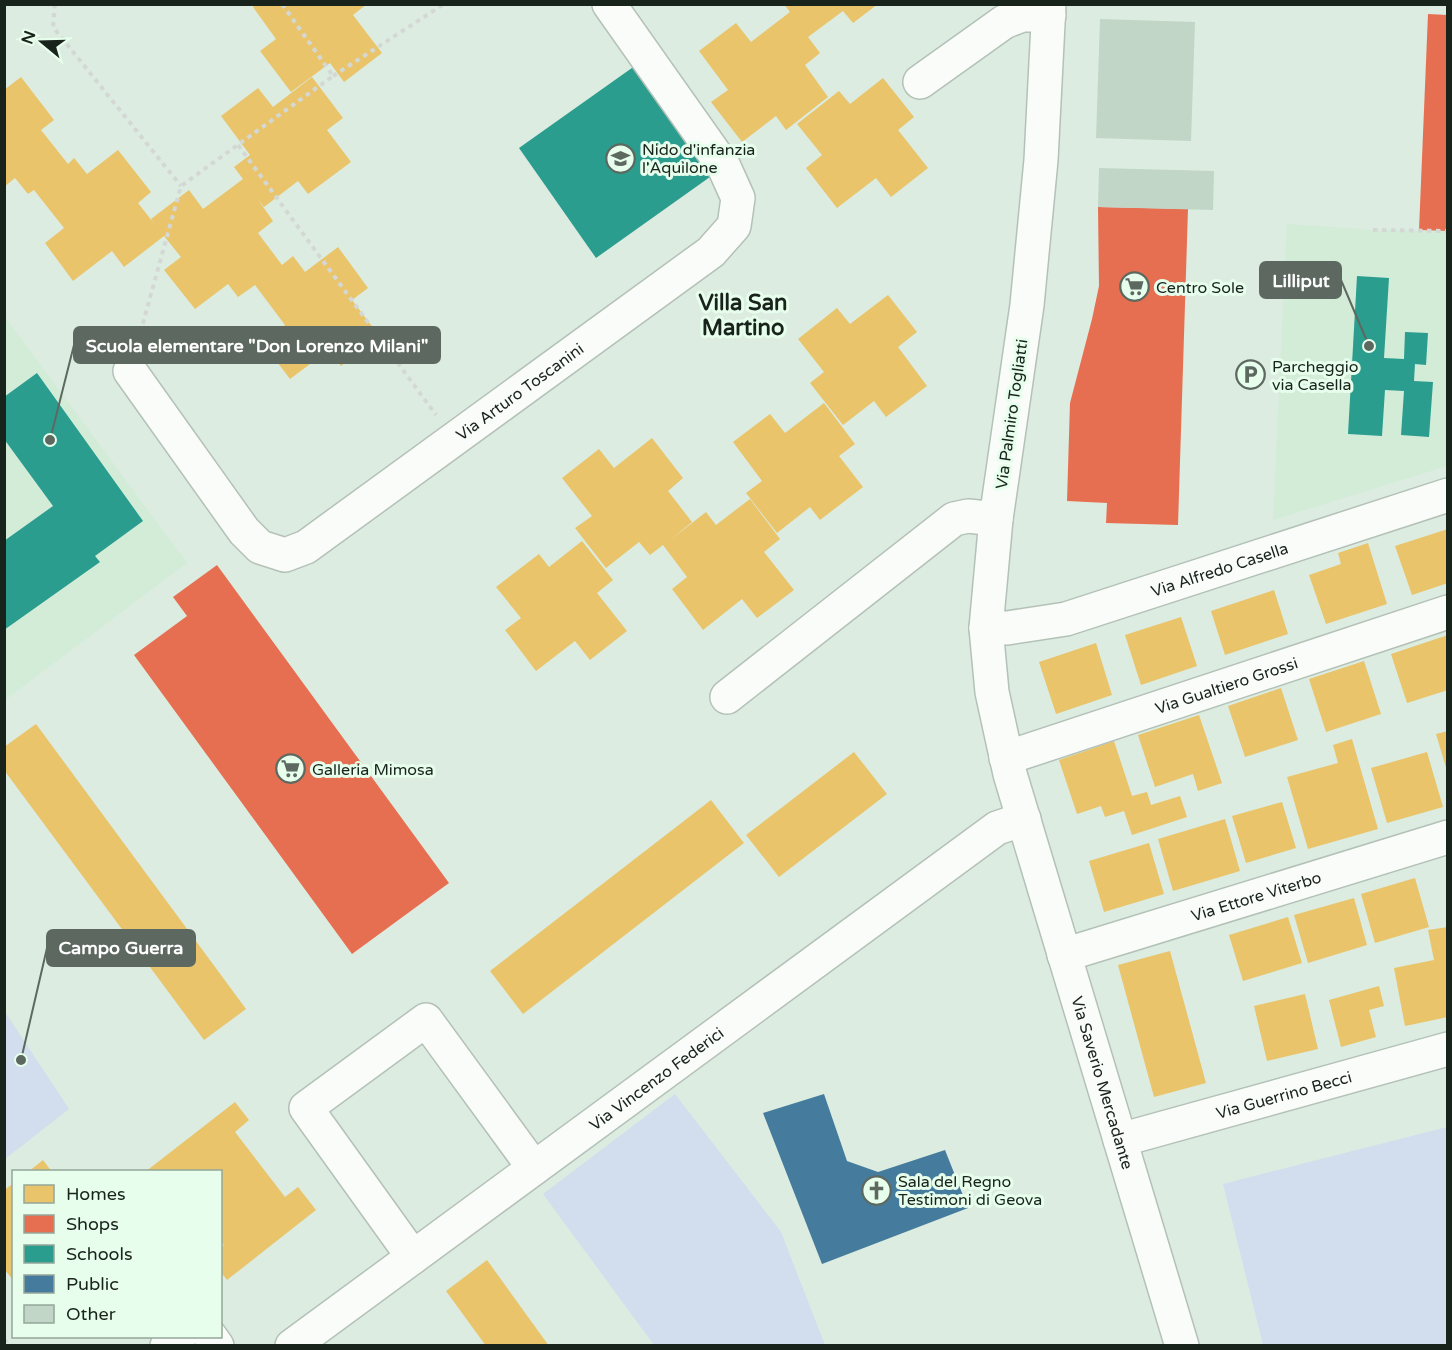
<svg xmlns="http://www.w3.org/2000/svg" width="1452" height="1350" font-family="'Varela Round',sans-serif">
<style>
.built{fill:#d2ecd8}
.green{fill:#d2dded}
.homes{fill:#e9c46a}
.shops{fill:#e76f51}
.schools{fill:#2a9d8f}
.public{fill:#457b9d}
.building{fill:#c1d6c7}
.lines{fill:none;stroke-linecap:round;stroke-linejoin:round}
.minor-casing{stroke:#b4c1b7;stroke-width:36}
.path{stroke:#d4d8d5;stroke-width:4;stroke-dasharray:4.5 4.5;stroke-linecap:butt}
.minor{stroke:#fafcfa;stroke-width:33}
.labels{text-anchor:middle;stroke-width:6;stroke-linejoin:round;paint-order:stroke}
.poi-label{font-size:16px;fill:#18231b;stroke:#e7feec;text-anchor:start}
.street-label{font-size:16px;fill:#18231b;stroke:#e7feec}
.district-label{font-size:22px;font-weight:bold;fill:#18231b;stroke:#e7feec}
.leader{fill:none;stroke:#5d6960;stroke-width:2}
.callout-dot{fill:#5d6960;stroke:#e7feec;stroke-width:2}
.callout{fill:#5d6960;stroke:#5d6960;stroke-width:2}
.callout-label{font-size:18px;text-anchor:middle;font-weight:bold;fill:#fff}
</style>
<rect width="100%" height="100%" fill="#dcece0"/>
<g class="built">
<polygon points="1287,224 1373,230 1447,231 1447,466 1273,520"/>
<polygon points="5,317 187,563 5,700"/>
</g>
<g class="green">
<polygon points="5,1012 69,1109 5,1159 4,1159"/>
<polygon points="675,1094 781,1232 825,1345 654,1345 543,1194"/>
<polygon points="1447,1127 1447,1345 1263,1345 1223,1184"/>
</g>
<g class="homes">
<polygon points="256,4 367,4 353,15 382,53 344,82 330,63 291,92 260,51 276,39 253,7"/>
<polygon points="784,4 878,4 853,23 843,11 808,37 820,53 805,65 828,97 786,130 776,116 742,142 711,102 728,90 699,51 736,23 751,42 790,12"/>
<polygon points="21,77 54,120 41,130 68,164 74,158 87,174 118,150 151,192 138,203 156,226 151,219 189,190 203,209 243,179 234,167 250,155 221,116 258,88 273,107 312,77 343,118 327,130 351,162 308,194 298,181 264,207 257,198 273,221 258,233 282,265 293,256 305,272 338,247 368,288 352,300 380,337 341,366 329,350 290,379 262,342 285,325 255,285 238,297 228,284 195,309 164,270 181,257 164,236 124,267 112,251 73,281 45,243 64,228 34,190 28,194 15,178 4,187 4,90"/>
<polygon points="883,78 914,117 898,130 928,168 891,197 876,178 837,208 806,168 822,155 797,124 839,91 850,104"/>
<polygon points="888,295 917,332 898,347 927,386 886,417 874,401 843,425 810,383 824,372 798,339 837,308 850,324"/>
<polygon points="824,403 855,444 839,456 863,487 820,520 810,507 777,533 746,493 762,481 733,442 770,414 785,433"/>
<polygon points="652,438 683,478 668,491 692,522 669,541 706,512 716,525 750,499 780,539 764,552 794,590 757,618 742,599 703,630 672,589 687,577 663,545 650,555 639,542 606,568 575,528 592,516 562,478 599,449 614,468"/>
<polygon points="1448,529 1448,583 1412,595 1395,546"/>
<polygon points="582,541 613,580 597,593 627,631 590,660 575,641 536,671 505,630 521,618 496,587 539,554 549,567"/>
<polygon points="1368,543 1387,604 1326,624 1309,575 1341,564 1338,553"/>
<polygon points="1274,590 1288,634 1225,655 1211,611"/>
<polygon points="1181,617 1197,666 1141,685 1125,635"/>
<polygon points="1448,635 1448,690 1407,703 1391,654"/>
<polygon points="1096,643 1112,695 1056,714 1039,662"/>
<polygon points="1364,661 1381,714 1326,732 1309,679"/>
<polygon points="1281,688 1298,740 1245,757 1228,706"/>
<polygon points="1199,715 1222,783 1198,791 1193,774 1155,787 1138,735"/>
<polygon points="36,724 246,1009 204,1040 4,770 4,747"/>
<polygon points="1448,731 1448,771 1447,771 1436,734"/>
<polygon points="1352,739 1378,829 1308,849 1287,777 1338,763 1333,745"/>
<polygon points="1114,741 1132,796 1147,792 1151,805 1180,796 1187,817 1132,835 1124,811 1105,817 1101,806 1077,814 1059,760"/>
<polygon points="854,752 887,794 779,877 746,835"/>
<polygon points="1427,752 1443,807 1387,823 1371,768"/>
<polygon points="711,800 744,843 523,1014 490,971"/>
<polygon points="1282,802 1296,848 1246,863 1232,816"/>
<polygon points="1225,819 1240,871 1173,891 1158,839"/>
<polygon points="1149,843 1164,894 1104,912 1089,861"/>
<polygon points="1415,878 1429,927 1375,943 1361,894"/>
<polygon points="1354,898 1367,945 1308,963 1294,915"/>
<polygon points="1288,917 1302,963 1243,981 1229,935"/>
<polygon points="1448,927 1448,1017 1405,1026 1394,968 1434,960 1428,930"/>
<polygon points="1170,951 1206,1083 1154,1097 1118,965"/>
<polygon points="1379,986 1384,1006 1369,1010 1376,1037 1341,1047 1329,1000"/>
<polygon points="1305,994 1318,1049 1267,1061 1254,1006"/>
<polygon points="235,1102 249,1120 235,1132 285,1197 298,1187 316,1210 227,1280 220,1271 220,1248 224,1245 220,1241 220,1172 145,1172"/>
<polygon points="43,1160 52,1172 28,1172"/>
<polygon points="14,1183 14,1281 4,1269 4,1190"/>
<polygon points="487,1260 549,1346 486,1346 446,1291"/>
</g>
<g class="shops">
<polygon points="1428,14 1448,15 1448,231 1419,230"/>
<polygon points="1098,207 1188,209 1178,525 1106,523 1107,503 1067,501 1070,403 1092,319 1099,286"/>
<polygon points="217,565 449,883 352,954 134,655 187,616 173,597"/>
</g>
<g class="schools">
<polygon points="646,58 724,167 596,258 519,148"/>
<polygon points="1357,276 1389,278 1384,358 1404,359 1405,332 1428,333 1426,365 1415,364 1414,381 1433,382 1429,437 1401,435 1404,391 1385,390 1382,436 1348,434"/>
<polygon points="37,373 143,521 95,556 100,562 4,630 4,541 53,506 4,439 4,397"/>
</g>
<polygon class="public" points="824,1094 847,1161 878,1172 945,1150 968,1208 822,1264 763,1113"/>
<g class="building">
<polygon points="1100,19 1195,22 1191,141 1096,138"/>
<polygon points="1099,168 1214,171 1213,210 1098,207"/>
</g>
<g class="lines">
<defs>
<g id="minor">
<path id="s1" d="M1049,4L1041,160L1027,305L996,519L986,628L992,692L1010,774L1182,1346"/>
<polyline points="920,82 1004,22 1022,15 1049,15"/>
<path id="s2" d="M130,371L244,531L260,547L285,555L306,547L711,252L734,226L738,198L724,167L609,4"/>
<path id="s3" d="M986,628H1007L1066,619L1448,495"/>
<polyline points="727,697 954,519 968,516 996,519"/>
<path id="s4" d="M1006,758L1448,612"/>
<path id="s5" d="M1064,955L1448,837"/>
<path id="s6" d="M1120,1140L1448,1049"/>
<polyline points="413,1257 306,1108 426,1020 534,1168"/>
<polyline points="210,1336 217,1346"/>
<polyline points="167,1346 180,1336"/>
<path id="s7" d="M292,1346L997,828L1024,819"/>
</g>
</defs>
<use href="#minor" class="minor-casing"/>
<g class="path">
<polyline points="55,4 53,27 181,186"/>
<polyline points="333,76 444,4"/>
<polyline points="238,145 436,415"/>
<polyline points="1373,230 1448,231"/>
<polyline points="138,341 181,186 333,76 282,4"/>
<polyline points="4,1339 9,1346"/>
</g>
<use href="#minor" class="minor"/>
</g>
<defs>
<symbol id="school-ring" viewBox="-11 -11 22 22"><circle r="9.5" fill="#e7feec" stroke="#5d6960" stroke-width="1.5"/><path d="M0-5L7-2L0 1L-7-2ZM-4 1L0 2.5L4 1V4Q0 6-4 4Z" fill="#5d6960"/></symbol>
<symbol id="supermarket-ring" viewBox="-11 -11 22 22"><circle r="9.5" fill="#e7feec" stroke="#5d6960" stroke-width="1.5"/><path d="M-6-5.5h2.5l.6 2H6L4.5 2H-2.5L-4.4-4H-6ZM-1.5 3.2a1.3 1.3 0 1 0 .1 0ZM3 3.2a1.3 1.3 0 1 0 .1 0Z" fill="#5d6960"/></symbol>
<symbol id="parking-ring" viewBox="-11 -11 22 22"><circle r="9.5" fill="#e7feec" stroke="#5d6960" stroke-width="1.5"/><path d="M-3.5-5.5H1a3.5 3.5 0 0 1 0 7H-1V5.5H-3.5ZM-1-3.4V-.6H.8a1.4 1.4 0 0 0 0-2.8Z" fill="#5d6960"/></symbol>
<symbol id="church-ring" viewBox="-11 -11 22 22"><circle r="9.5" fill="#e7feec" stroke="#5d6960" stroke-width="1.5"/><path d="M-1.2-6h2.4v3.5h3.3v2.4h-3.3V6h-2.4V-.1h-3.3v-2.4h3.3Z" fill="#5d6960"/></symbol>
</defs>
<g fill-rule="evenodd">
<use href="#school-ring" x="604" y="142" width="33" height="33"/>
<use href="#supermarket-ring" x="1118" y="270" width="33" height="33"/>
<use href="#parking-ring" x="1234" y="358" width="33" height="33"/>
<use href="#supermarket-ring" x="274" y="752" width="33" height="33"/>
<use href="#church-ring" x="860" y="1174" width="33" height="33"/>
</g>
<g class="labels">
<g class="poi-label">
<text x="642" y="155">Nido d'infanzia<tspan x="642" dy="18">l'Aquilone</tspan></text>
<text x="1156" y="293">Centro Sole</text>
<text x="1272" y="372">Parcheggio<tspan x="1272" dy="18">via Casella</tspan></text>
<text x="312" y="775">Galleria Mimosa</text>
<text x="898" y="1187">Sala del Regno<tspan x="898" dy="18">Testimoni di Geova</tspan></text>
</g>
<g class="street-label">
<text dy="6" stroke="none"><textPath href="#s2" startOffset="532">Via Arturo Toscanini</textPath></text>
<text transform="translate(1011 414) rotate(-82)" y="6">Via Palmiro Togliatti</text>
<text dy="6" stroke="none"><textPath href="#s3" startOffset="242">Via Alfredo Casella</textPath></text>
<text dy="6" stroke="none"><textPath href="#s4" startOffset="232">Via Gualtiero Grossi</textPath></text>
<text dy="6" stroke="none"><textPath href="#s5" startOffset="201">Via Ettore Viterbo</textPath></text>
<text dy="6" stroke="none"><textPath href="#s7" startOffset="452">Via Vincenzo Federici</textPath></text>
<text dy="6" stroke="none"><textPath href="#s1" startOffset="1098">Via Saverio Mercadante</textPath></text>
<text dy="6" stroke="none"><textPath href="#s6" startOffset="170">Via Guerrino Becci</textPath></text>
</g>
<g class="district-label">
<text x="743" y="310">Villa San<tspan x="743" dy="25">Martino</tspan></text>
</g>
</g>
<path class="leader" d="M1369 346L1341 280M50 440L74 345M21 1060L47 948"/>
<g class="callout-dot">
<circle cx="1369" cy="346" r="6"/>
<circle cx="50" cy="440" r="6"/>
<circle cx="21" cy="1060" r="6"/>
</g>
<g class="callout">
<rect x="1260" y="262" width="81" height="36" rx="6"/>
<rect x="74" y="327" width="366" height="36" rx="6"/>
<rect x="47" y="930" width="148" height="36" rx="6"/>
</g>
<g class="callout-label">
<text x="1301" y="287">Lilliput</text>
<text x="257" y="352">Scuola elementare "Don Lorenzo Milani"</text>
<text x="121" y="954">Campo Guerra</text>
</g>
<rect width="1452" height="1350" fill="none" stroke="#18231b" stroke-width="12"/>
<rect x="12" y="1170" width="210" height="168" fill="#e7feec" stroke="#94a698" stroke-width="1.5"/>
<rect x="24" y="1185" width="30" height="18" fill="#e9c46a" stroke="#94a698" stroke-width="1.5"/>
<text x="66" y="1200" font-size="18" fill="#18231b">Homes</text>
<rect x="24" y="1215" width="30" height="18" fill="#e76f51" stroke="#94a698" stroke-width="1.5"/>
<text x="66" y="1230" font-size="18" fill="#18231b">Shops</text>
<rect x="24" y="1245" width="30" height="18" fill="#2a9d8f" stroke="#94a698" stroke-width="1.5"/>
<text x="66" y="1260" font-size="18" fill="#18231b">Schools</text>
<rect x="24" y="1275" width="30" height="18" fill="#457b9d" stroke="#94a698" stroke-width="1.5"/>
<text x="66" y="1290" font-size="18" fill="#18231b">Public</text>
<rect x="24" y="1305" width="30" height="18" fill="#c1d6c7" stroke="#94a698" stroke-width="1.5"/>
<text x="66" y="1320" font-size="18" fill="#18231b">Other</text>
<g transform="translate(42 42) rotate(289)" stroke="#e7feec" stroke-width="4.5" paint-order="stroke">
<path d="M0-4.5L10 22L0 15L-10 22Z" fill="#18231b"/>
<text y="-9" font-size="16" font-weight="bold" text-anchor="middle" fill="#18231b">N</text>
</g>
</svg>
